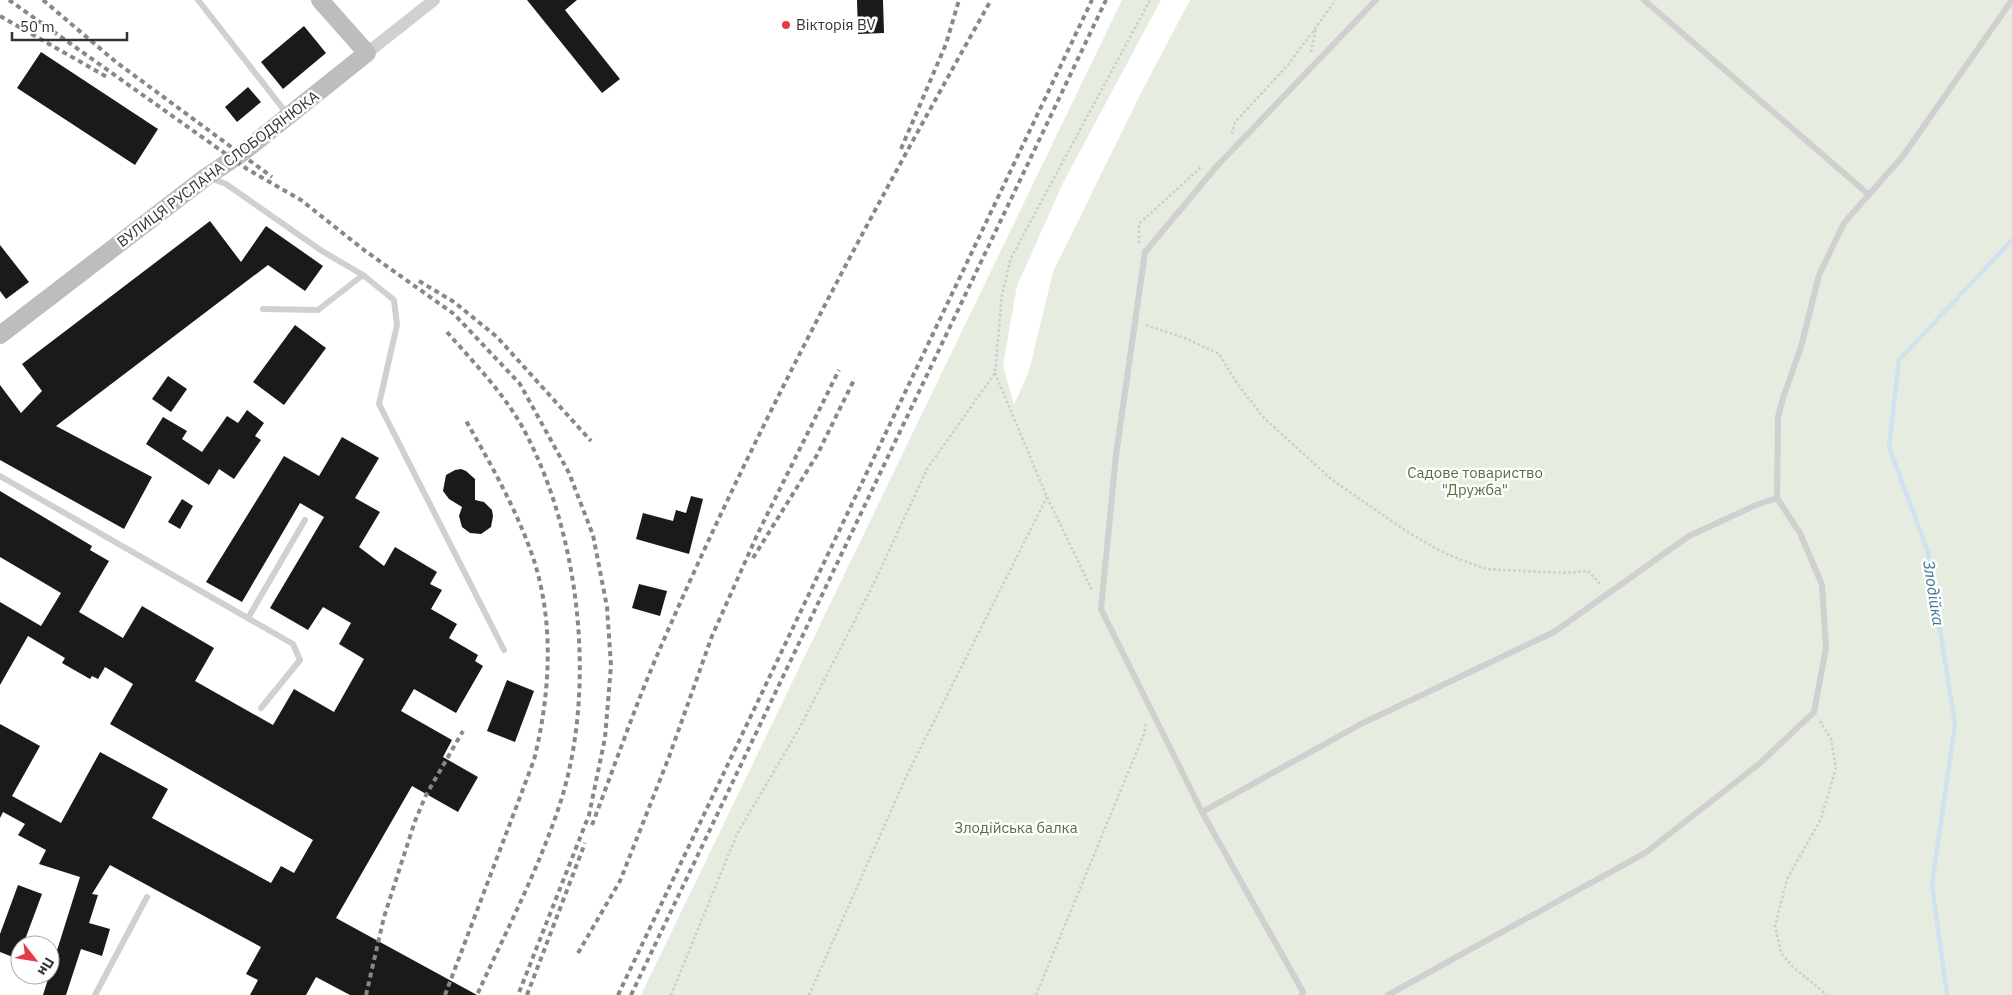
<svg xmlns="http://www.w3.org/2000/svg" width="2012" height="995" font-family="'IBM Plex Sans',sans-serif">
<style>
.green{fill:#e6ecdf}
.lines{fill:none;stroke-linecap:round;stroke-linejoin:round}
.stream{stroke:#cfe2ee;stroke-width:4.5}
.building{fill:#1a1a1a}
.path{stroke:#cdcdcd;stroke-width:2.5;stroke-dasharray:2.5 2.5;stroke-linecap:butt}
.lane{stroke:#d0d0d0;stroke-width:6}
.street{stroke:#d0d0d0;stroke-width:12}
.secondary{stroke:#bdbdbd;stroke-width:18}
.rail{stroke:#888;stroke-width:4;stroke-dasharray:5 4;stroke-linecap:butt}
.poi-dot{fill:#e63946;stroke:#fff;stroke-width:2}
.labels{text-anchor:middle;stroke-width:5;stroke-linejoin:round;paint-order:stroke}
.poi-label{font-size:15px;fill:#333;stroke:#fff;text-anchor:start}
.street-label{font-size:15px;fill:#333;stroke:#fff}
.park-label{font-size:15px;fill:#56703f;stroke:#fff}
.water-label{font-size:16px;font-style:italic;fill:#3f7597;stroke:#fff}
</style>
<rect width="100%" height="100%" fill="#fff"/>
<polygon class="green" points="1122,0 1161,0 1063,183 1017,286 1003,365 1014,405 1029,371 1053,272 1141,93 1190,0 2012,0 2012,995 641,995"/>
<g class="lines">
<polyline class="stream" points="1947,995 1932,885 1955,725 1928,552 1889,447 1899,360 2012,240"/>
</g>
<g class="building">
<polygon points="527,0 577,0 565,10 620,79 602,93"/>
<polygon points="857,0 883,0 884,33 858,34"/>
<polygon points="304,26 326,53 283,89 261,62"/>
<polygon points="41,52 158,129 135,165 17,88"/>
<polygon points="248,87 261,102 237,122 225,107"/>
<polygon points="210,221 241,262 266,226 323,266 305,291 268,265 56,426 152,477 124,529 0,460 0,385 21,413 42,391 22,364"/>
<polygon points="0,245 29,282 6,299 0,291"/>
<polygon points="295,325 326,348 284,405 253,382"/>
<polygon points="168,376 187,389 171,412 152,399"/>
<polygon points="247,410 264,423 255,436 261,440 234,479 219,469 209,485 146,444 163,417 187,431 182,439 202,452 227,416 238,423"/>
<polygon points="342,437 379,458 355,498 380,512 359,547 384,566 395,547 437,572 430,584 442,590 431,609 457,624 449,638 478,655 475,661 483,666 456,713 414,689 401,711 452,740 443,757 478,777 458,812 412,786 336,918 477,995 350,995 316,977 306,995 250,995 258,980 246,974 261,947 110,865 92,894 98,895 89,923 110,929 102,956 81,949 66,995 43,995 80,877 39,864 46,850 18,835 25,824 3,812 0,818 0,724 40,746 12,796 61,823 100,752 168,789 152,818 271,883 281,866 294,873 313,840 110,724 133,684 105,667 98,679 92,676 90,679 62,663 65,658 28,636 0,685 0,602 41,626 61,593 0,557 0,491 92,546 90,550 109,561 79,612 123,638 142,606 214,648 195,681 273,725 294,689 334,712 364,659 339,644 351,623 323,607 308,630 270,608 324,517 300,503 242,602 206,582 284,456 319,476"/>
<polygon points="461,469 466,471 475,479 475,500 484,502 492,510 493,516 491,527 481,534 470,533 462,527 459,516 462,507 449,499 443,491 446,475 455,470"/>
<polygon points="691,496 703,499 689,554 636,539 643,513 673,521 676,510 686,513"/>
<polygon points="182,499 193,506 180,529 168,522"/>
<polygon points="639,584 667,591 660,616 632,608"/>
<polygon points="507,680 534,691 515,742 487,731"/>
<polygon points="18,885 42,894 23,945 20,945 18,959 0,952 0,934"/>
</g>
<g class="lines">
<g class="path">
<polyline points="1311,52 1316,28"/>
<polyline points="1232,134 1235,122 1288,65 1336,0"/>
<polyline points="1139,243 1139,224 1202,166"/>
<polyline points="1146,325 1185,338 1219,354 1237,383 1263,417 1331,479 1406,531 1446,554 1486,569 1563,573 1588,571 1601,585"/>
<polyline points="995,373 1047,497 1092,590"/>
<polyline points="1820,721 1831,739 1836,768 1821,819 1787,879 1775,926 1781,953 1793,967 1827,995"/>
<polyline points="671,995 737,834 799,729 875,581 927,469 995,373 1002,294 1011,258 1150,0"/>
<polyline points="809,995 907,775 1047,497"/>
<polyline points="1036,995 1144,734 1146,723"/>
</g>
<g class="lane">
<polyline points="198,0 288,115"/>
<polyline points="1644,0 1868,194"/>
<polyline points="210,178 226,184 322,251 363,275 394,300 397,325 379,404 504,650"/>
<polyline points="263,309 318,310 363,275"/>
<polyline points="0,476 293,644 300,660 261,708"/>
<polyline points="248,618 305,520"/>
<polyline points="1202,812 1361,724 1554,632 1689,536 1756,505 1777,498"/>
<polyline points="95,995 147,897"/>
<polyline points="1302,995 1303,992 1202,812 1101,609 1116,455 1145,252 1216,167 1376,0"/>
<polyline points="1388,995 1645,853 1759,764 1814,712 1826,648 1822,585 1800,533 1777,498 1778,417 1783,398 1801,347 1819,275 1844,223 1903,156 2012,0"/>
</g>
<polyline class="street" points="367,53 434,0"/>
<polyline class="secondary" points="0,335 206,177 242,153 367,53 320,0"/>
<g class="rail">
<polyline points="9,0 247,169 301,200 364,250 454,314 520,384 569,473 593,535 607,607 611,666 605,738 589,815 518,995"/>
<polyline points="43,0 116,62 272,177"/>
<polyline points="0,16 107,77"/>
<polyline points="901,149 946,44 959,0"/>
<polyline points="419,281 454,302 497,337 591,441"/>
<path d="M447,332C474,363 504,393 524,430C579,533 596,681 563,794C542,863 507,929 477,995"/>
<polyline points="753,558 817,455 855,378"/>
<path d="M592,825C615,765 636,703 662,644C758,423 873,210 991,0"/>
<polyline points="578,953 620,881 669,757 712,636 758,533 839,370"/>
<polyline points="366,995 384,917 415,821 426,795 463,731"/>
<path d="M445,995L534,760C551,691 555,616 530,549C513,503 489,461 465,419"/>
<polyline points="527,995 585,843"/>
<polyline points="618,995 1092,0"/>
<polyline points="631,995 1106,0"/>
</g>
</g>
<circle class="poi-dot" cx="786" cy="25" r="5"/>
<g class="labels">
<g class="poi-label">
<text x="796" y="30">Вікторія BV</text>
</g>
<g class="street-label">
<text transform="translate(218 169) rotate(-37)" y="5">ВУЛИЦЯ РУСЛАНА СЛОБОДЯНЮКА</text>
</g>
<g class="park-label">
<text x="1475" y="478">Садове товариство<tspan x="1475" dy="17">"Дружба"</tspan></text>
<text x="1016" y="833">Злодійська балка</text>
</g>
<g class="water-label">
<text transform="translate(1934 593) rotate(81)" y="6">Злодійка</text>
</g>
</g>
<g transform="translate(35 960) rotate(121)"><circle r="24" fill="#ffffff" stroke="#adadad"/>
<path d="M0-4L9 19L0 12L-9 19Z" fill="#e63946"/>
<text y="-8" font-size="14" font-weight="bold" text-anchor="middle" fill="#333333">Пн</text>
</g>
<path d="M12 32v8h115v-8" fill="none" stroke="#333333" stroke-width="2.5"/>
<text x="20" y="32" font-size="15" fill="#333333" stroke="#ffffff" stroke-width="4" paint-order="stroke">50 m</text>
</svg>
